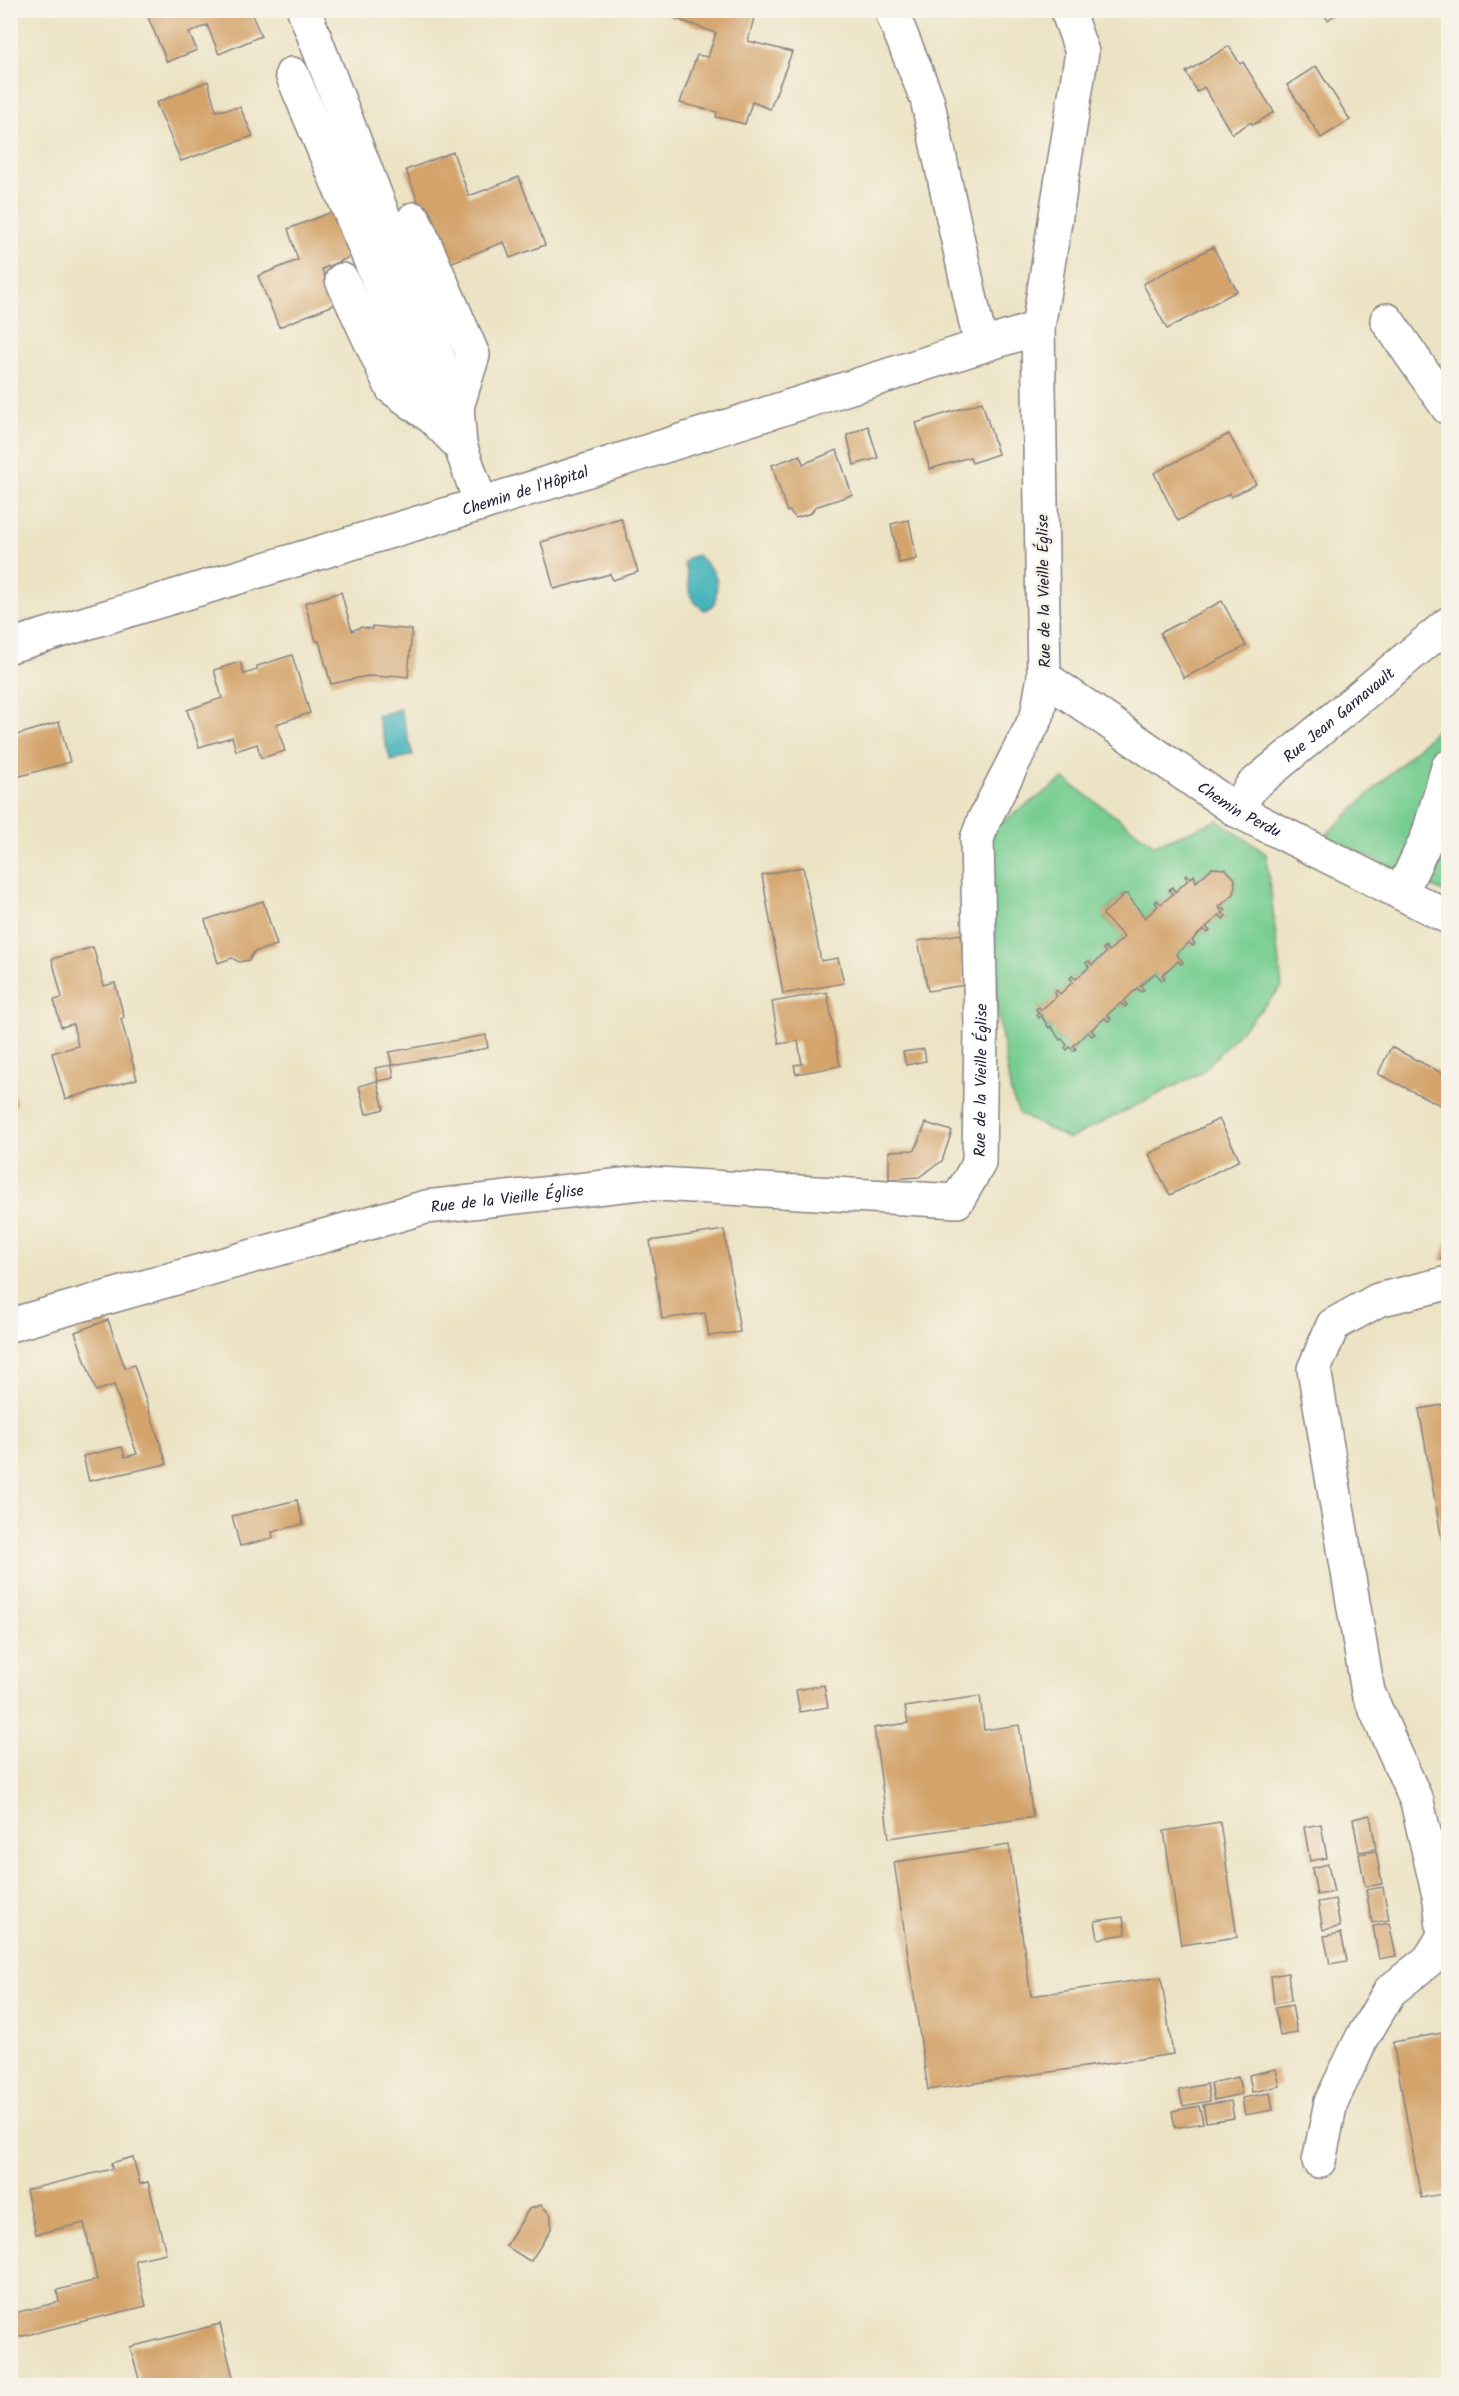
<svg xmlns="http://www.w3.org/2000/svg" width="1459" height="2396" font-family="Kalam,sans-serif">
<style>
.green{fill:#77cd91;stroke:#4c7866;stroke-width:1.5;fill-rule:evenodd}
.water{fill:#43b3ba;stroke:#326a7a;stroke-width:1.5}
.building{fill:#d3a36b}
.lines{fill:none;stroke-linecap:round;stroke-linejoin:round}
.minor-casing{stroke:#878280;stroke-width:36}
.minor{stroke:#fff;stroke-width:33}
.labels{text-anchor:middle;stroke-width:5;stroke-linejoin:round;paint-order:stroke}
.street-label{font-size:16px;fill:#22223b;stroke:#f7f3e8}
</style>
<rect width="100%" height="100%" fill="#f7f3e8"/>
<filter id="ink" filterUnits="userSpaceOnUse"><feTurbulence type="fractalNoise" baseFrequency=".0167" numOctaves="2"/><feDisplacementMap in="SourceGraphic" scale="12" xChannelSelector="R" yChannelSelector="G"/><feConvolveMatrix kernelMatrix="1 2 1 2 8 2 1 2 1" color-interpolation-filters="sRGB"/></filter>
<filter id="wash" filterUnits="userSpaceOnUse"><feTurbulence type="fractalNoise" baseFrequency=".008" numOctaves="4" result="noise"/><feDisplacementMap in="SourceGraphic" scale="24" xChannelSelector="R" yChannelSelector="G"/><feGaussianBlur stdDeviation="1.35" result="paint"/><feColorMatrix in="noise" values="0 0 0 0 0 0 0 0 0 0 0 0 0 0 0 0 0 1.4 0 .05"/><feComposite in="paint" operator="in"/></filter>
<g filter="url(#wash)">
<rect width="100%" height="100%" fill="#ece3c4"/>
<g class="green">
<polygon points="1448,719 1448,894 1325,836"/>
<path d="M1064,779L1155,845L1218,820L1266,854L1282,987L1201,1073L1069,1139L1020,1115L1011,1094L997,1008L991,830ZM1212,868L1226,869L1235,879L1234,894L1219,907L1221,910L1223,908L1225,909L1222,913L1226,917L1223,919L1220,915L1206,927L1209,931L1207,933L1204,929L1192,940L1195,944L1193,946L1189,943L1176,954L1183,962L1181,964L1178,961L1162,975L1165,978L1163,980L1155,973L1140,986L1143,990L1141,992L1137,988L1124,1001L1127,1005L1124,1007L1121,1003L1107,1015L1111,1019L1108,1021L1105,1018L1091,1030L1094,1034L1092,1036L1088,1032L1073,1046L1076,1049L1073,1051L1070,1047L1067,1050V1045L1062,1039L1060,1040L1056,1036L1058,1034L1051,1026L1049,1028L1041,1015L1039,1018L1037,1015L1039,1012V1007L1041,1010L1057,996L1054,992L1056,990L1060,994L1073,982L1070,978L1072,976L1076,979L1089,967L1086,963L1089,961L1092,965L1106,953L1103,949L1105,947L1109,951L1124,937L1105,918L1104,913L1124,894L1145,918L1158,906L1155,902L1157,900L1161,904L1173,894L1169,890L1172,888L1175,892L1188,880L1185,876L1187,874L1191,878L1195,876L1196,878L1194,880L1196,882Z"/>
</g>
<g class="water">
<path d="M697,555C718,573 720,578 714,605L705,610C681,596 693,584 684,563L688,558Z"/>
<polygon points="400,709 413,755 391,761 377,716"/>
</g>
<g id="blocks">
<g class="building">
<polygon points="145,10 250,10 261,36 219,54 207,25 189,33 197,50 167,62"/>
<polygon points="672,10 756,10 748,41 792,52 770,109 752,102 745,124 716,117 717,112 680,103 697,55 708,57 716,33 669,16"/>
<polygon points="1320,10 1340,10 1328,20"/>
<polygon points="1229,46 1240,64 1243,62 1274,112 1253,125 1251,122 1232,134 1204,87 1197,92 1186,72"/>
<polygon points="1316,66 1350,120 1321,138 1287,85"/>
<polygon points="208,81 216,111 240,107 253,136 181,161 156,103"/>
<polygon points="453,152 469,196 519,177 545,245 510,258 504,242 442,266 406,170"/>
<polygon points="337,210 352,256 322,269 336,304 279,327 258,276 298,260 288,229"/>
<polygon points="1213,247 1237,291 1167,329 1143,284"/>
<polygon points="982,402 998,454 972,463 970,457 930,469 916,423"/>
<polygon points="868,426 878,458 854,465 847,435"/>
<polygon points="1229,434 1256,484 1231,497 1230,493 1178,521 1154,473"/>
<polygon points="837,450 852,495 815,507 811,513 796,518 789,511 787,512 772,465 800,455 803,464"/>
<polygon points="621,518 638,572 613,580 610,574 554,589 541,542"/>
<polygon points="909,520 917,559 899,563 891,524"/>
<polygon points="341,592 352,631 361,627 372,629 372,626 412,630 408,677 390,675 390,677 367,676 331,684 319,641 316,641 305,603"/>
<polygon points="1222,601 1246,646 1184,678 1160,633"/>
<polygon points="292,655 310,713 276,724 285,751 261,758 257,744 236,751 232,737 199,747 187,710 222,698 214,670 240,662 244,674 257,670 257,666"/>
<polygon points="59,722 70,762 10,779 10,737"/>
<polygon points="803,867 821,961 838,958 844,983 783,994 762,875"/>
<polygon points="1212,868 1226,869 1235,879 1234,894 1219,907 1221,910 1223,908 1226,910 1222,913 1226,916 1223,919 1220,915 1206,927 1210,931 1207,933 1204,929 1192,940 1195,944 1193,946 1189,943 1176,954 1183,962 1181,964 1178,961 1162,975 1165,978 1162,980 1155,973 1140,986 1144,990 1141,992 1137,988 1124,1001 1127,1005 1125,1007 1121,1003 1107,1015 1111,1019 1108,1021 1105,1018 1091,1030 1095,1034 1092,1036 1088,1032 1073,1046 1076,1049 1073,1051 1070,1047 1067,1050 1065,1048 1067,1045 1062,1039 1060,1040 1051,1026 1049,1028 1041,1015 1039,1018 1036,1015 1039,1013 1036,1009 1039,1007 1041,1010 1057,996 1054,992 1056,990 1060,994 1073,982 1070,978 1072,976 1076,979 1089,967 1086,963 1089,961 1092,965 1106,953 1103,949 1105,947 1109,951 1124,937 1103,915 1103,913 1122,898 1121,897 1124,894 1127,894 1145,918 1158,906 1155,902 1157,900 1161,904 1173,894 1169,890 1172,887 1175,892 1188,880 1185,876 1187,874 1191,878 1194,875 1196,882"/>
<polygon points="263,901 277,945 254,952 249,960 239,962 232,958 218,963 205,920"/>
<polygon points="961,934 965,985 928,991 918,941"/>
<polygon points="93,947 104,986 115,983 124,1017 121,1019 137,1079 65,1099 52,1053 78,1046 73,1024 61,1027 54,1000 62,998 52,959"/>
<polygon points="827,992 840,1066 796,1074 794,1065 802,1064 798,1041 779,1044 772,1002"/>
<polygon points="486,1035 488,1048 392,1065 394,1078 378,1081 375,1068 392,1065 389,1052"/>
<polygon points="1391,1047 1448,1076 1448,1109 1378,1074"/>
<polygon points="924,1049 926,1061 906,1065 903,1052"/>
<polygon points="377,1081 384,1109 366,1114 359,1086"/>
<polygon points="11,1083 17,1105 10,1107 10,1084"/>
<polygon points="1219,1119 1240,1160 1170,1195 1149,1154"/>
<polygon points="926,1123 952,1131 942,1161 919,1177 889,1179 889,1151 915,1150"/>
<polygon points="724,1230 740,1332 709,1336 705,1313 662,1319 650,1241"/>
<polygon points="1448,1239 1448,1260 1440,1260"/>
<polygon points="108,1320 125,1368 134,1365 167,1464 89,1481 83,1456 122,1447 125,1457 137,1454 114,1385 96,1391 75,1332"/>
<polygon points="1448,1404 1448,1570 1447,1570 1419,1409"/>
<polygon points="297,1500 303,1524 272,1532 273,1538 240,1546 232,1516"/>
<polygon points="824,1685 828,1707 800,1712 796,1690"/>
<polygon points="980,1696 984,1730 1019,1725 1033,1817 889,1838 874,1728 908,1723 905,1707"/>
<polygon points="1370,1815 1376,1849 1359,1852 1353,1819"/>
<polygon points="1220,1822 1237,1937 1181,1945 1164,1831"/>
<polygon points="1321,1824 1327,1858 1310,1861 1304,1827"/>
<polygon points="1009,1845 1031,1996 1161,1977 1173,2054 928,2090 894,1862"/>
<polygon points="1376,1851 1382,1884 1365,1887 1359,1854"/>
<polygon points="1328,1864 1334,1892 1317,1895 1312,1868"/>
<polygon points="1383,1887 1389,1920 1372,1923 1366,1890"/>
<polygon points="1335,1899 1340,1927 1323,1930 1318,1902"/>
<polygon points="1123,1917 1126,1934 1098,1939 1095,1921"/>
<polygon points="1389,1923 1396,1956 1379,1959 1373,1926"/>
<polygon points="1341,1933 1347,1961 1330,1964 1324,1936"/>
<polygon points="1288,1973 1291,2001 1274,2004 1271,1976"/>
<polygon points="1292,2005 1297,2033 1280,2036 1275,2008"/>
<polygon points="1448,2032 1448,2193 1421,2198 1393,2042"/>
<polygon points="1276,2069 1280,2086 1252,2092 1249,2075"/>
<polygon points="1238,2077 1242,2094 1214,2100 1211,2083"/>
<polygon points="1207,2084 1210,2101 1183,2106 1179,2090"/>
<polygon points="1270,2093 1273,2110 1245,2115 1242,2098"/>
<polygon points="1231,2101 1234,2118 1206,2122 1203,2105"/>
<polygon points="1199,2106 1203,2123 1175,2128 1172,2111"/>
<polygon points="133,2157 140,2184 148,2182 166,2253 135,2260 146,2306 10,2339 10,2314 59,2302 57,2290 97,2280 84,2223 36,2234 26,2190 112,2169 111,2163"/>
<polygon points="541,2205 551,2215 551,2229 531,2261 528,2260 506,2246 529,2209"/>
<polygon points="220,2324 235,2386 141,2386 130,2347"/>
</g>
</g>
</g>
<g filter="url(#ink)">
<use href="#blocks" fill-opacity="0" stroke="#878280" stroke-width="1.5"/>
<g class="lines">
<defs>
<g id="minor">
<polyline points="304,10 457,407 460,445"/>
<polyline points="891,10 927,99 981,346"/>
<polyline points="292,74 420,379 433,418 460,445 481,504"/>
<polyline points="414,219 473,355 457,407"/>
<polyline points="342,280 392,388 433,418"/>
<polyline points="1387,320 1448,408"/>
<path id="s1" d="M10,646L481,504L1038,328"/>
<path id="s2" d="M1044,677L1236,810L1448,917"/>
<path id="s3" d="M1236,810L1252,786L1448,624"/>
<polyline points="1401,893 1428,836 1448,767"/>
<path id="s4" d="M10,1325L426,1207L640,1183L957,1201L979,1163L981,1027L977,839L984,820L1037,716L1044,677L1038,328L1082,52L1067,10"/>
<polyline points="1319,2161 1331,2102 1361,2040 1390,1991 1429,1960 1444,1936 1440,1900 1417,1802 1368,1692 1314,1369 1333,1325 1378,1300 1448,1283"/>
</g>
</defs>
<use href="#minor" class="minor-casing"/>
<use href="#minor" class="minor"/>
</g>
</g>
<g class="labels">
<g class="street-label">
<text dy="6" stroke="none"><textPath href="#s1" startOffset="538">Chemin de l'Hôpital</textPath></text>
<text transform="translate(1043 591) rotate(-91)" y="6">Rue de la Vieille Église</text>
<text dy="6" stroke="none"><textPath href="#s3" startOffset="141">Rue Jean Garnavault</textPath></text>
<text dy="6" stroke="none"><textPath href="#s2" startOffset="236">Chemin Perdu</textPath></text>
<text dy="6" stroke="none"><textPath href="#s4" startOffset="1092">Rue de la Vieille Église</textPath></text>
<text dy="6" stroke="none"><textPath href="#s4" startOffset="514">Rue de la Vieille Église</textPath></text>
</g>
</g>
<rect width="1459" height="2396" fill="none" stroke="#f7f3e8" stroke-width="36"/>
</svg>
